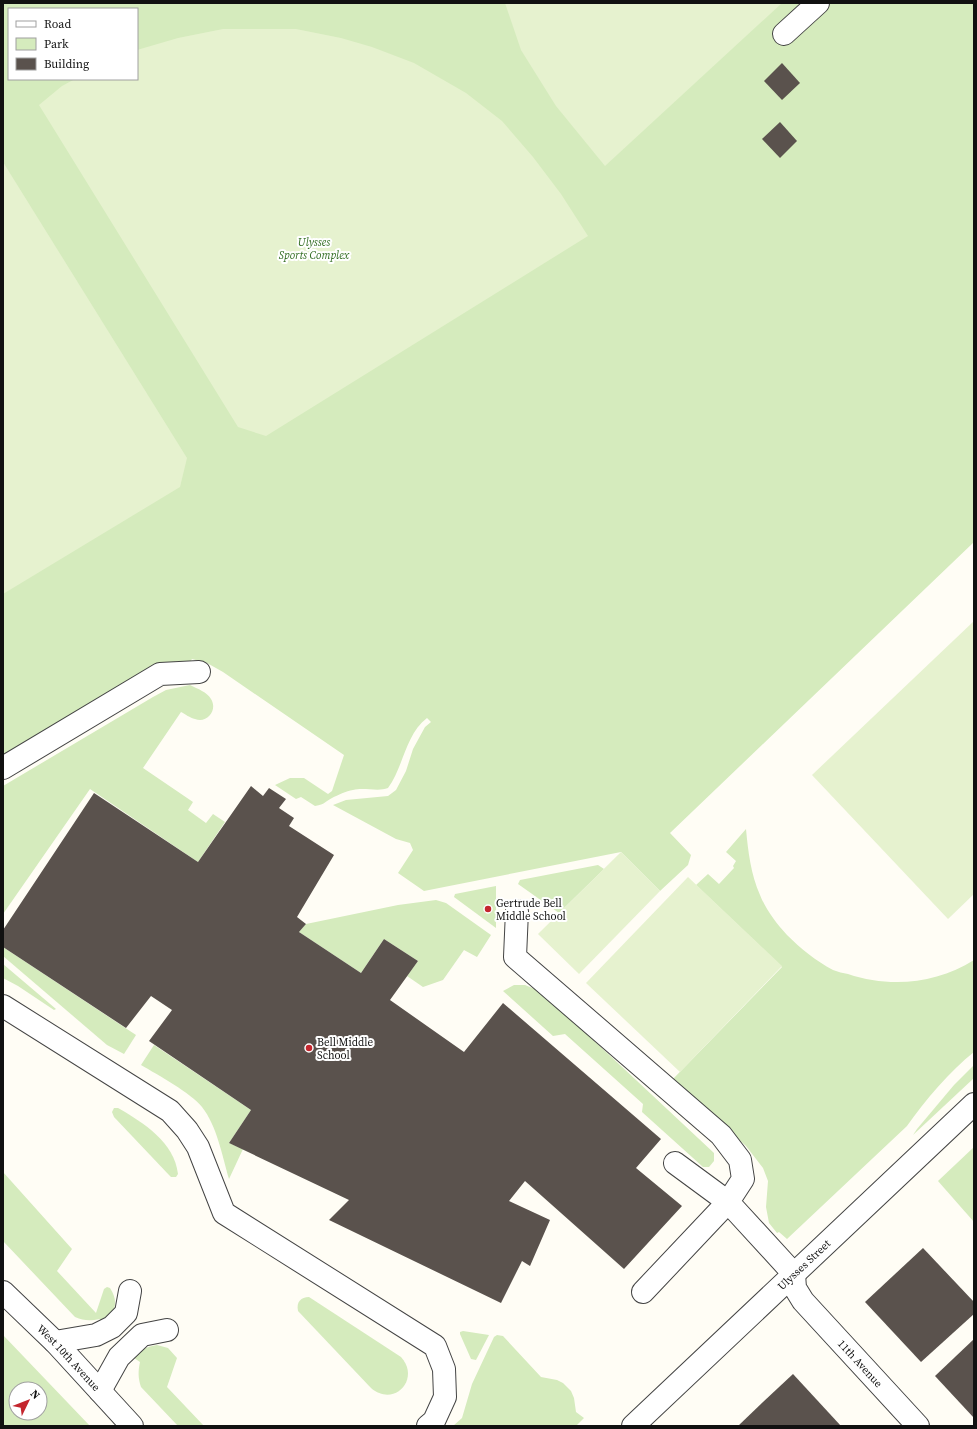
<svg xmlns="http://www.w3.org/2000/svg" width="977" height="1429" font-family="'Source Serif 4',serif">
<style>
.green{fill:#d5ebbd;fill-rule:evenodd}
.pitch{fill:#e6f2cf}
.building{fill:#5a524d}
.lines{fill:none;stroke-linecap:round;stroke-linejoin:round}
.minor-casing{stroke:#444;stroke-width:24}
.minor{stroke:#fff;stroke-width:22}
.poi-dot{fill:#c4262e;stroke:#fff;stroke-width:1.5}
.labels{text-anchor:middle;stroke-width:4;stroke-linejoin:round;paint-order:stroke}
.park-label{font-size:11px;font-style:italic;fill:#2f6b1f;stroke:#fff}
.poi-label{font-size:11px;fill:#111;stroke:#fff;text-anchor:start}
.street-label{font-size:11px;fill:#111;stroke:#fff}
</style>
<rect width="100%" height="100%" fill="#fffdf5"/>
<g class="green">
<path d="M3,3H974V542L670,833L691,855L688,865L660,891L621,852L424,891L398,873L413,850L410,843L396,839L333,805L346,800L388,796L396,790L406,771L413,749L425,727L431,722L427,718C405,735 404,766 388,788C378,792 364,787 353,790C346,791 338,795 332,798C324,802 326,804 315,806L301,797L296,799L275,785L290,778H304L328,794L332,791L344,755L223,672L207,663L192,659L190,662L179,661L156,666L3,756ZM9,9H137V79H9Z"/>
<path d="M190,685C198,689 207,692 211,699C218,710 207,724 195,719C190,718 185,714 181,712L143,768L193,802L188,810L206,823L213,814L225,822L198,862L90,789L3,914V786L153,697L166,690Z"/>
<path d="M746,829C748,851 751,875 760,895C766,910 776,923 787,935C800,948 816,961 833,970C838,972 843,973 848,974C890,988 936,984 974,960V1052C950,1071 925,1100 907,1126L787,1239L779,1232L777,1233L769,1223L766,1207L768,1181L763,1168L746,1146L673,1079L782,967L696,885L708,874L719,884L734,868L733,866L736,861L726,852Z"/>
<polygon points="598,865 604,869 559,913 518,884 520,880"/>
<polygon points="496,886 496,928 454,897 455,894"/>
<polygon points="436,900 446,903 491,935 477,957 464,950 443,980 423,987 407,976 418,961 384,939 361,973 299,932 306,924 398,905"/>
<polygon points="3,947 136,1035 124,1054 107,1045 3,956"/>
<polygon points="3,964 56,1009 54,1010 18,986 3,978"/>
<polygon points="514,985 525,985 542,992 714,1153 714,1161 709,1167 703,1167 642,1112 643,1104 565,1034 553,1036 503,991"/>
<path d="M154,1045L251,1110L229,1143L243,1149L229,1179C222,1155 217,1126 202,1107C191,1093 158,1075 141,1065Z"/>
<polygon points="974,1065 974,1078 913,1135 917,1129 954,1085"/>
<path d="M114,1108H118C144,1123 174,1142 178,1174L176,1177H171L169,1175L114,1117L112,1112Z"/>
<polygon points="974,1147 974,1222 938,1181"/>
<path d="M3,1172L72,1249L57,1271L96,1313L104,1289L107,1287L110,1288C120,1304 114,1312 103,1325L100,1319C90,1321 84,1321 75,1317L3,1241Z"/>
<path d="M309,1297L401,1357C421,1379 394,1408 371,1388L298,1311C296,1302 301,1297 309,1297Z"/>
<polygon points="463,1331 489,1335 476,1360 471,1359 460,1334 460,1332"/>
<path d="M3,1335L90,1426H3ZM16,1389H40V1413H16Z"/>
<polygon points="497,1335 503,1336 541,1377 557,1380 563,1383 571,1391 574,1398 576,1412 584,1418 576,1426 453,1426 462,1418 472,1384 494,1337"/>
<path d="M157,1345L168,1348L177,1358L167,1387L204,1426H178L141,1387C138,1378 138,1371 140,1362L134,1358C141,1349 147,1347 157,1345Z"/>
</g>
<g class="pitch">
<polygon points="505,3 782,3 605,166 556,106 521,50"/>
<polygon points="223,29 296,29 341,38 372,47 414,63 466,93 502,121 533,157 561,194 588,236 266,436 238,427 39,105 62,86 75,79 137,79 137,50 178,38"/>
<polygon points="3,162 187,458 180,487 3,594"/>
<polygon points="974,621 974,894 948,919 812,775"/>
<polygon points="621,852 660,891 579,974 538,934"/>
<polygon points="688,877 782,966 680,1072 586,983"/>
</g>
<g class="building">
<polygon points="782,63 800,83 782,100 764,81"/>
<polygon points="780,122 797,141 780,158 762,139"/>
<polygon points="251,786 263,796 269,788 286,799 279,808 294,818 289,826 334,855 297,917 306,924 299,932 361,973 384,939 418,961 390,1000 464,1052 503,1003 661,1139 636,1168 682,1206 624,1269 525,1181 509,1201 550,1220 530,1266 522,1261 501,1303 329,1220 349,1200 229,1143 251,1110 149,1041 172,1010 151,996 126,1028 3,947 3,930 94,793 198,862"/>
<polygon points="923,1248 974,1302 974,1314 921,1362 865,1302"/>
<polygon points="974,1339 974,1418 935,1376"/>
<polygon points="793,1374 841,1426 738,1426 763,1402"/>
</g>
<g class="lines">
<defs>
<g id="minor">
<polyline points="784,34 818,3"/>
<polyline points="3,768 160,674 199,672"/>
<path id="s1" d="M517,911L515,957L721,1135L740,1160L743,1179L728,1202L794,1274L795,1288L803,1301L918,1426"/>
<polyline points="3,1006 170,1111 187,1130 198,1147 224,1213 435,1346 444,1369 445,1397 434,1421 428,1426"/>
<path id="s2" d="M3,1292L55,1342L132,1426"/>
<polyline points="643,1292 728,1202 675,1163"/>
<polyline points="55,1342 96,1335 112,1327 126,1313 130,1291"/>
<polyline points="100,1391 119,1357 142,1335 167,1330"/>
<path id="s3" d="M633,1426L974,1104"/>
</g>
</defs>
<use href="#minor" class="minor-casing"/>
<use href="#minor" class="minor"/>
</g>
<g class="poi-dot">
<circle cx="488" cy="909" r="4"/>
<circle cx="309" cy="1048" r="4"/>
</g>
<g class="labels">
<g class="park-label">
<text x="314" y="246">Ulysses<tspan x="314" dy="13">Sports Complex</tspan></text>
</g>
<g class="poi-label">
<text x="496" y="907">Gertrude Bell<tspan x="496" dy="13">Middle School</tspan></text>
<text x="317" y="1046">Bell Middle<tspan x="317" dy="13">School</tspan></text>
</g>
<g class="street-label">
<text dy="4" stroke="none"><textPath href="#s3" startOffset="235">Ulysses Street</textPath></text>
<text dy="4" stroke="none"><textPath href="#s2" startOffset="93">West 10th Avenue</textPath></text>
<text dy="4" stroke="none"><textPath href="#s1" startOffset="608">11th Avenue</textPath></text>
</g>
</g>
<rect width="977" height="1429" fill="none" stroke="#111111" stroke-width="8"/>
<rect x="8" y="8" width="130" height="72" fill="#ffffff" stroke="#a0a0a0"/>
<rect x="16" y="21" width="20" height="6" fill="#ffffff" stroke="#a0a0a0"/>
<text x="44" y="28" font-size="12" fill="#111111">Road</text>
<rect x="16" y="38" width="20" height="12" fill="#d5ebbd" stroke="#a0a0a0"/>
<text x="44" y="48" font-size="12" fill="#111111">Park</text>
<rect x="16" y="58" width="20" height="12" fill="#5a524d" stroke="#a0a0a0"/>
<text x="44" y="68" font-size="12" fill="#111111">Building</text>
<g transform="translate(28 1401) rotate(47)"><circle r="19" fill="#ffffff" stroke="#a0a0a0"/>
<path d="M0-3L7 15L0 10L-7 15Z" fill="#c4262e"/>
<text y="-6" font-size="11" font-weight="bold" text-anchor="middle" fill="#111111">N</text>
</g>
</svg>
